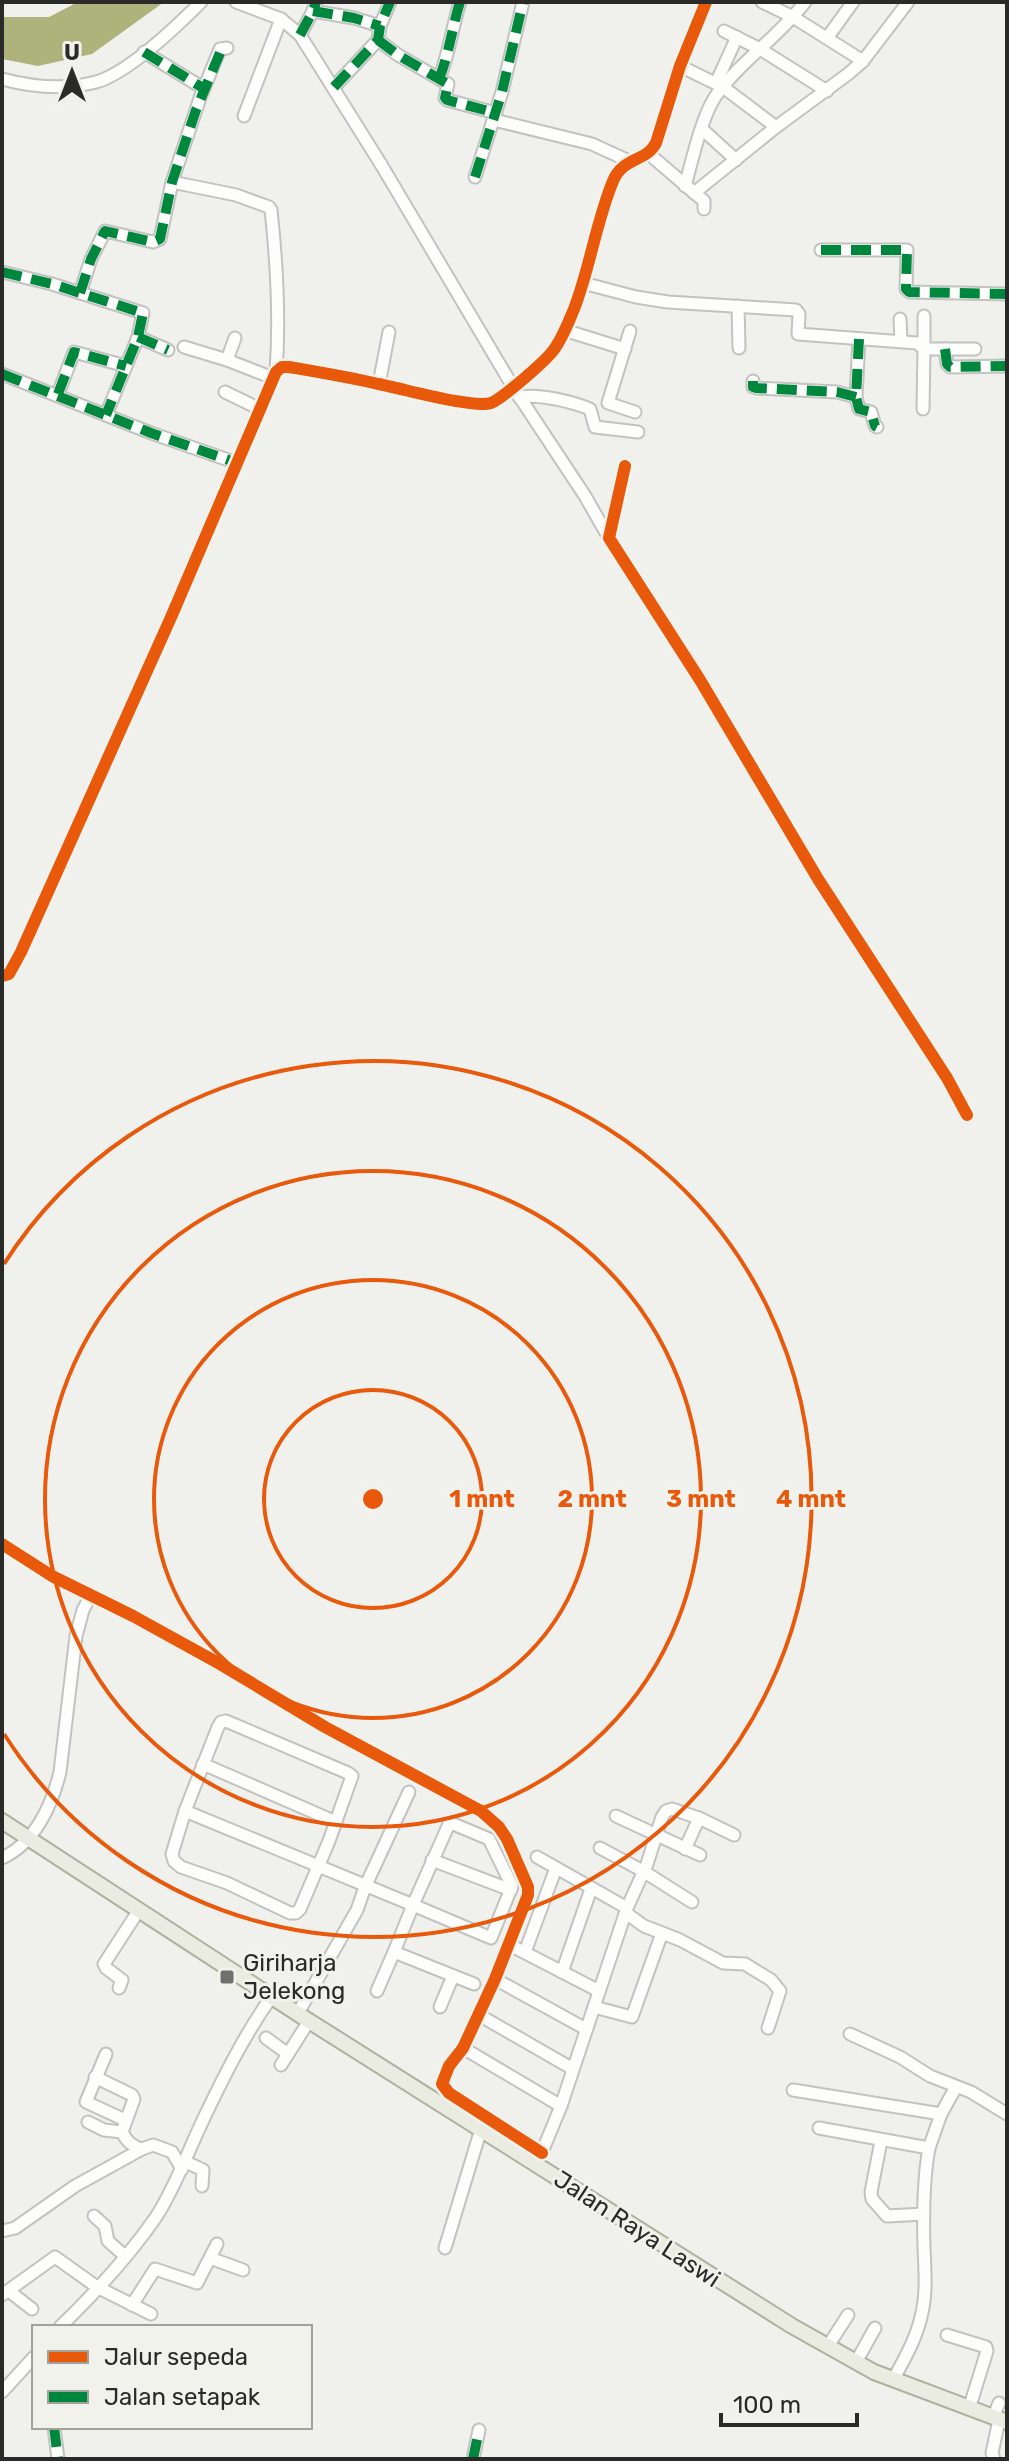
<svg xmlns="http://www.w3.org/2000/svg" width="1009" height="2461" font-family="Rubik,sans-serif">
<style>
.water{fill:#adb37a}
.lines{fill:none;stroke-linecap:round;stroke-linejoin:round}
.minor-casing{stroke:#c2c2c0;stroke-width:15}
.major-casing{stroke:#afb19e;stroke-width:18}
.minor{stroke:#fdfdfc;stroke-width:11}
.major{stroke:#eaebe1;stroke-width:14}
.quiet{stroke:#00873e;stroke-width:10;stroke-dasharray:20 10;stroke-linecap:butt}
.cycleway-casing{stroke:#f1f2ec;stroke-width:17}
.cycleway{stroke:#e8590c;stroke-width:12}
.ring{fill:none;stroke:#e8590c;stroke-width:4}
.poi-dot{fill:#6f706e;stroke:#f1f2ec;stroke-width:3}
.labels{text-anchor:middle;stroke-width:6;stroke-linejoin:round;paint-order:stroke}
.poi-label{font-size:24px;fill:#2a2b29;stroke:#f1f2ec;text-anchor:start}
.street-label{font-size:24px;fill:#2a2b29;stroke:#f1f2ec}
.centre{fill:#e8590c;stroke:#f1f2ec;stroke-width:4}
.ring-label{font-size:24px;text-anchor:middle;font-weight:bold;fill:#e8590c;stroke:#f1f2ec;stroke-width:6;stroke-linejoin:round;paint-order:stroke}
</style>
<rect width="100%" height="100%" fill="#f0f1ed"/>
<polygon class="water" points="78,2 164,2 92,54 38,66 2,59 2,17 49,17"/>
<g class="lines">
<defs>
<g id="minor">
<polyline points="236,2 281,19 300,35 382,166 513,387 585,496 609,538"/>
<polyline points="762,2 793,17 863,61"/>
<polyline points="313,11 354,18 380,26"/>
<polyline points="724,31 760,49 827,91"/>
<polyline points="300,35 313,11 316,2"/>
<polyline points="827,38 853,2"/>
<polyline points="378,40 398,55 448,84 445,98 447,100 496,113"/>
<polyline points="144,52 203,88"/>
<polyline points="680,66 723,87 776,127"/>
<path d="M2,79C32,87 66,90 96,82C128,73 177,26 201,2"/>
<path d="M439,79C449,54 452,28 460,2"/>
<polyline points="716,83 737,37"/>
<polyline points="334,87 378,40 380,26 390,2"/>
<polyline points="244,116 281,19"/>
<polyline points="494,120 592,144 629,161"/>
<polyline points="702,129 736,160"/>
<polyline points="649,154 704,201 704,209"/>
<polyline points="475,177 502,92 523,2"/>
<path d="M172,182L236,195L269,207L271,210C277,265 280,317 276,372"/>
<path d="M685,186C692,161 701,119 715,97C740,61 779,37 805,2"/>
<polyline points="694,193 776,127 848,74 863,61 908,2"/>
<polyline points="821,250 907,250 906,289 909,292 1007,294"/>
<polyline points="2,272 52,284 143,313 138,337 106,415"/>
<polyline points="583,283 636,297 668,302 796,310 799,314 798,334 917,343 924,349 923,409"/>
<polyline points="80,293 91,259 105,231 153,242 160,239 172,182 200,98 220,49 227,48"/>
<polyline points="738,306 739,348"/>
<polyline points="924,316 924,349 975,349"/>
<polyline points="900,319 901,340"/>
<polyline points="564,330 625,349"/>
<polyline points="630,331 608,403 635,412"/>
<polyline points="138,337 168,350"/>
<polyline points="859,339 856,397 859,409 871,412 875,426 877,427"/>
<polyline points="184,347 227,360 273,378"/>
<polyline points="945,349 947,364 950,367 1007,366"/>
<polyline points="227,360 235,338"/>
<polyline points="2,374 151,433 237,463"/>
<polyline points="753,381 753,387 756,388 837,392 856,397"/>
<polyline points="379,384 389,332"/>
<polyline points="225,392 260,409"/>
<polyline points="58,394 74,352 126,366"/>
<path d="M519,397C540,394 570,401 590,409L595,427L638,432"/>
<polyline points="625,466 609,538 700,680 818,879 947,1078 967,1115"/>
<path d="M2,976L9,974L21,952L172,615L276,372L282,367H289C318,372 348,377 378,384C401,388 473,409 491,403C503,398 543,363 552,352C562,340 568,323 574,309C590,268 596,222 613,181C623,157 646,162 656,143L680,66L706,2"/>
<polyline points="2,1544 52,1576 133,1616 220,1664 325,1727 481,1811 499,1827 507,1839 528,1887 528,1895 495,1979 463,2048 449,2066 442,2084 449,2093 542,2153"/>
<polygon points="226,1721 348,1773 352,1776 329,1841 300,1909 296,1913 290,1913 227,1883 181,1867 174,1861 172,1854 185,1811 218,1727 221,1722"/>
<polyline points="203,1764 336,1822"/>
<polyline points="185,1811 413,1905 449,1824 451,1823 489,1839 512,1886 491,1938 413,1905 394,1952 474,1984"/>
<polyline points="616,1816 700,1855"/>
<polyline points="600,1848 643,1871 692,1902"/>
<polyline points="685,1849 699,1818 734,1835"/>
<polyline points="537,1857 627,1908"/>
<path d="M2,1858C35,1843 52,1805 60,1772L76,1636L83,1610L91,1595"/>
<polyline points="432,1860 511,1890"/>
<polyline points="662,1933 680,1940 723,1963 745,1964 771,1980 780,1991 768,2028"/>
<polyline points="510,1945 599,1991"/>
<polyline points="525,1952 556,1868"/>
<polyline points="562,1972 591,1889"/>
<polyline points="495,1979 586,2029"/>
<polyline points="119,1988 122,1980 106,1968 104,1964 139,1910"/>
<polyline points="377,1991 394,1952"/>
<polyline points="440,2007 453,1976"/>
<polyline points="594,2007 632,2017 662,1933 644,1926 626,1913"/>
<polyline points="298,2013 357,1910 365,1887 409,1792"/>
<polyline points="479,2015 573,2069"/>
<polyline points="850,2034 900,2057 930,2076 971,2092 1007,2114"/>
<polyline points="266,2038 288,2054 309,2021"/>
<polyline points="463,2048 561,2106"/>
<polyline points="106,2054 86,2102 125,2120"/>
<polyline points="281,2065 288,2054"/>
<path d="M95,2077L132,2095L134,2099L122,2132C127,2142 132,2146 142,2149"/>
<polyline points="793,2090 941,2114"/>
<polyline points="88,2122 104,2130 122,2132"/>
<path d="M819,2128L929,2148C923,2181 923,2215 924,2248C925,2272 927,2294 921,2317C916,2339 904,2360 893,2380"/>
<polyline points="881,2141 871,2192 872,2199 887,2216 924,2214"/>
<polyline points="929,2148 941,2114 956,2087"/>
<polyline points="540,2157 561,2106 627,1908 647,1864 662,1817 666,1811 672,1809 699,1818"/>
<polyline points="186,2162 203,2170 202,2186"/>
<polyline points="94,2216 105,2226 108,2241 125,2256"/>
<polyline points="2,2231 15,2228 75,2186 142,2149 153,2145 172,2152 182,2169"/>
<polyline points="445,2248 481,2129"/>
<polyline points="210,2258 243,2270"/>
<polyline points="9,2291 32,2309"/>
<polyline points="2,2295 55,2257 97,2287 151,2314"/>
<polyline points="132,2305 155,2269 197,2283 217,2244"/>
<path d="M60,2327C94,2294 129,2256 156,2217C176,2186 188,2151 204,2118C224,2076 245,2034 272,1996"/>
<polyline points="947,2335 986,2347 987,2351 969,2409"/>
<polyline points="828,2346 848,2315"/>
<polyline points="856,2362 875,2328"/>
<polyline points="2,2392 34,2357"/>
<polyline points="993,2418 999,2403"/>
<polyline points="54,2427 58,2459"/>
<polyline points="473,2459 479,2430"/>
<polyline points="994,2459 992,2453 999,2420"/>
</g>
<polyline id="major" points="2,1821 309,2021 792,2326 874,2372 1007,2422"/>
</defs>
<use href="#minor" class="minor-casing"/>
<use href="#major" class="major-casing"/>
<use href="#minor" class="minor"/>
<use href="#major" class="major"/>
<g class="quiet">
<polyline points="313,11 354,18 380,26"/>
<polyline points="300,35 313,11 316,2"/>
<polyline points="378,40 398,55 448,84 445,98 447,100 496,113"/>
<polyline points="144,52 203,88"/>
<path d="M439,79C449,54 452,28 460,2"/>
<polyline points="334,87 378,40 380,26 390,2"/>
<polyline points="475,177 502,92 523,2"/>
<polyline points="821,250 907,250 906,289 909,292 1007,294"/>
<polyline points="2,272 52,284 143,313 138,337 106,415"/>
<polyline points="80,293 91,259 105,231 153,242 160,239 172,182 196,110 222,48"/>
<polyline points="138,337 168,350"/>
<polyline points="859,339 856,397 859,409 871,412 875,426 877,427"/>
<polyline points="945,349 947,364 950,367 1007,366"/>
<polyline points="2,374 151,433 237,463"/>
<polyline points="753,381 753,387 756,388 837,392 856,397"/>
<polyline points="58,394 74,352 126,366"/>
<polyline points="54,2427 58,2459"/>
<polyline points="473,2459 479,2430"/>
</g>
<defs>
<g id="cycleway">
<polyline points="625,466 609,538 700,680 818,879 947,1078 967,1115"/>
<path d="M2,976L9,974L21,952L172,615L276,372L282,367H289C318,372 348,377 378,384C401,388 473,409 491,403C503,398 543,363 552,352C562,340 568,323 574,309C590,268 596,222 613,181C623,157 646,162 656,143L680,66L706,2"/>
<polyline points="2,1544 52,1576 133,1616 220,1664 325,1727 481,1811 499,1827 507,1839 528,1887 528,1895 495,1979 463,2048 449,2066 442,2084 449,2093 542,2153"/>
</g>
</defs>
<use href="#cycleway" class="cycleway-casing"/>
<use href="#cycleway" class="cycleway"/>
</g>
<g class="ring">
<circle cx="373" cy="1499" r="109"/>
<circle cx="373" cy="1499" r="219"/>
<circle cx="373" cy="1499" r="328"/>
<path d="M4 1264A438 438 0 1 1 4 1734"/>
</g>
<rect class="poi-dot" x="219" y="1969" width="16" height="16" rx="4"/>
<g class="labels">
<g class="poi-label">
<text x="243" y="1971">Giriharja<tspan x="243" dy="28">Jelekong</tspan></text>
</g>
<g class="street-label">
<text transform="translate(637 2229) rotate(33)" y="8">Jalan Raya Laswi</text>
</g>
</g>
<circle cx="373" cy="1499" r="12" class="centre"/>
<g class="ring-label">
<text x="482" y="1507">1 mnt</text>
<text x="592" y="1507">2 mnt</text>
<text x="701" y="1507">3 mnt</text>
<text x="811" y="1507">4 mnt</text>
</g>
<rect width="1009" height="2461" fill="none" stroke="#2a2b29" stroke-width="8"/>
<rect x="32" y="2325" width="280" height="104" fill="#f1f2ec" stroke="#a1a29e" stroke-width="2"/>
<rect x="48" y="2351" width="40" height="12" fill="#e8590c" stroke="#a1a29e" stroke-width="2"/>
<text x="104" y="2365" font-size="24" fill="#2a2b29">Jalur sepeda</text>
<rect x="48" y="2391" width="40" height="12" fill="#00873e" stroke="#a1a29e" stroke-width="2"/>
<text x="104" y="2405" font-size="24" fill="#2a2b29">Jalan setapak</text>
<g transform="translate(72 72)" stroke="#f1f2ec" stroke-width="6" paint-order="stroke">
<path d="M0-6L14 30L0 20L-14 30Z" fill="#2a2b29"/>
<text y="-12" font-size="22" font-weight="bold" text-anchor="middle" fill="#2a2b29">U</text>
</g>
<path d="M721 2413v12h136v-12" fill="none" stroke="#2a2b29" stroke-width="4"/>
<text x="733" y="2413" font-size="24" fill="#2a2b29" stroke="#f1f2ec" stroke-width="6" paint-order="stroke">100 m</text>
</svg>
